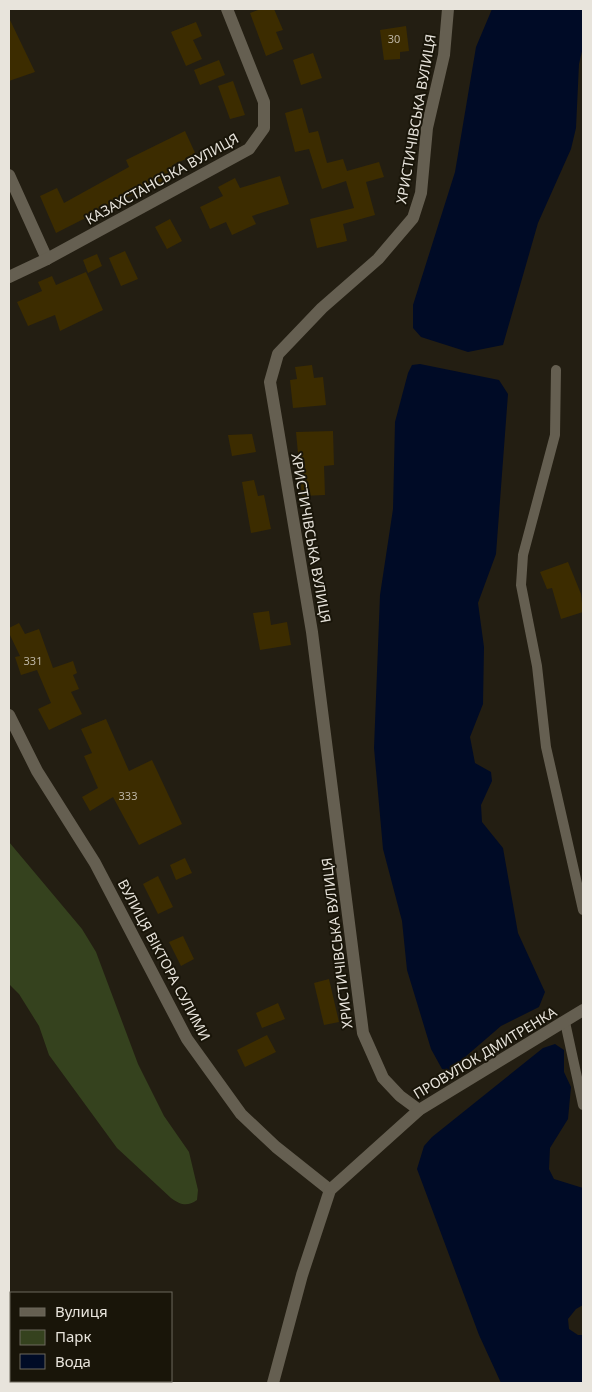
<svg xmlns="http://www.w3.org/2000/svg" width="592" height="1392" font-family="'Noto Sans',sans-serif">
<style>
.green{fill:#35421e}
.water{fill:#000b26}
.building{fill:#3c2c00}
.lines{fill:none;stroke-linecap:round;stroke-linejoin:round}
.service{stroke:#655f51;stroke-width:10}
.minor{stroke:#655f51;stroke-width:12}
.labels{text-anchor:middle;stroke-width:4;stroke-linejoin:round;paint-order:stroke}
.number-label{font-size:11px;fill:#bdb6a5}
.street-label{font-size:14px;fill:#e8e4dc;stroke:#191509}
</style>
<rect width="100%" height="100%" fill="#231e12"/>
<path class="green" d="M9,842L82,929L96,952L138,1064L164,1116L189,1152L198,1190L197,1200C187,1207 181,1205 171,1198L117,1148L49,1055L39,1026L19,994L9,984Z"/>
<g class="water">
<polygon points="492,9 583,9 583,47 579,64 576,128 571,149 538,223 503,345 468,352 421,337 413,328 413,305 455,172 476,47"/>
<polygon points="420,364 499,380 508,394 496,554 478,603 484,647 483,704 470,737 475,763 491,772 492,781 481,805 482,822 503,848 518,933 545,992 539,1007 501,1026 450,1070 442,1069 431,1049 407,970 402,921 383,849 374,748 380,595 393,509 395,422 408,373 412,365"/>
<polygon points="555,1044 564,1050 564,1072 571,1087 568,1119 550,1148 549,1169 554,1179 583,1188 583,1305 576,1309 568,1319 569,1329 578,1335 583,1335 583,1383 501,1383 479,1335 417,1169 424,1146 432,1137 543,1048"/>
</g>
<g class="building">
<polygon points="261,9 274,9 283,30 276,32 283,49 266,56 250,13"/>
<polygon points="9,18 35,72 9,81"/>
<polygon points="196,22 202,36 193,40 202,59 186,66 171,32"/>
<polygon points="406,26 409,51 400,52 400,59 384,60 380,30"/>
<polygon points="313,53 322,78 301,85 293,60"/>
<polygon points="219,60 225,75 200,85 194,70"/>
<polygon points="233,81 245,115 230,119 218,86"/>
<polygon points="302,108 309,133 318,131 327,163 343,159 347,171 379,162 384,177 366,182 375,215 343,224 347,241 317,248 310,219 354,208 346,181 322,189 309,149 295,152 285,113"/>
<polygon points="185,131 196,155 174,164 179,175 127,197 56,233 40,196 57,188 64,203 129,167 126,160"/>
<polygon points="280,176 289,204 252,216 256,224 232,235 226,222 210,229 200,207 223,196 218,187 235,178 240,188"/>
<polygon points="170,219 182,241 167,249 155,227"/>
<polygon points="125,251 138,279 121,286 109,258"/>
<polygon points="97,254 102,266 88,273 83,260"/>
<polygon points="86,272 103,310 60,331 55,315 28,326 17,302 42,291 38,282 52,276 56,285"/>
<polygon points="312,365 314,378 323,377 326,405 293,408 290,380 297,379 295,367"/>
<polygon points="333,431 334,465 324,466 325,495 302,496 296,432"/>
<polygon points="252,434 256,452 232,456 228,435"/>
<polygon points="254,480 258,496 264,495 271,529 251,533 242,482"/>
<polygon points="568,562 581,594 583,612 561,619 552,588 547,589 540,572"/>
<polygon points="269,611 271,625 287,622 291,645 260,650 253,613"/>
<polygon points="19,623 25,634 39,629 53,668 73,661 77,673 73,675 79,689 71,692 82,714 49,730 38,709 51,703 37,670 21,675 15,657 20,656 9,633 9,628"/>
<polygon points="106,719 129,771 152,760 182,824 139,845 113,797 90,811 82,797 98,788 84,756 92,753 81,729"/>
<polygon points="185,858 192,873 176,880 170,865"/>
<polygon points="158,876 173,907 158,914 143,884"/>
<polygon points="183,936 194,959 181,966 169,942"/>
<polygon points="329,979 339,1022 324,1025 314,983"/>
<polygon points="278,1003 285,1019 262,1028 256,1013"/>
<polygon points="267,1035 276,1052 245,1067 237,1050"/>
</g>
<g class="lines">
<g class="service">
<polyline points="556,370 555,435 523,555 521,585 537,666 546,747 583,910"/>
<polyline points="565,1022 583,1105"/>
</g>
<g class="minor">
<polyline points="9,175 47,259"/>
<polyline points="9,277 47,259 249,149 264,128 264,102 227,9"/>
<polyline points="9,715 37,771 95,863 187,1039 241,1114 276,1147 330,1190"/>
<polyline points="419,1110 400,1096 383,1078 363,1033 312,632 270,382 278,354 322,308 378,259 413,218 421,193 427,128 444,55 448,9"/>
<polyline points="273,1383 302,1275 330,1190 419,1110 583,1010"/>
</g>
</g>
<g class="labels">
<g class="number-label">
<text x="394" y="43">30</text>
<text x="33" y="665">331</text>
<text x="128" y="800">333</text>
</g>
<g class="street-label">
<text transform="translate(416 119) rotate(-80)" y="5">ХРИСТИЧІВСЬКА ВУЛИЦЯ</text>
<text transform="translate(162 179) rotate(-29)" y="5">КАЗАХСТАНСЬКА ВУЛИЦЯ</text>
<text transform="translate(311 538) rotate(80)" y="5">ХРИСТИЧІВСЬКА ВУЛИЦЯ</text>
<text transform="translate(337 943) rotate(-97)" y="5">ХРИСТИЧІВСЬКА ВУЛИЦЯ</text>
<text transform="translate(164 960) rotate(62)" y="5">ВУЛИЦЯ ВІКТОРА СУЛИМИ</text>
<text transform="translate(485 1053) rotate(-31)" y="5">ПРОВУЛОК ДМИТРЕНКА</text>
</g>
</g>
<rect width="592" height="1392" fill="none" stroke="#e8e4dc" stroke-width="20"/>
<rect x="10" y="1292" width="162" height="90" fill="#191509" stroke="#6c685d"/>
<rect x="20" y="1308" width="25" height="8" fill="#655f51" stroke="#6c685d"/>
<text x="55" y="1317" font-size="15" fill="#e8e4dc">Вулиця</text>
<rect x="20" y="1330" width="25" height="15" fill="#35421e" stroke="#6c685d"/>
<text x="55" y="1342" font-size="15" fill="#e8e4dc">Парк</text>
<rect x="20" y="1354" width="25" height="15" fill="#000b26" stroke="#6c685d"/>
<text x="55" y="1367" font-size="15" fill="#e8e4dc">Вода</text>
</svg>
